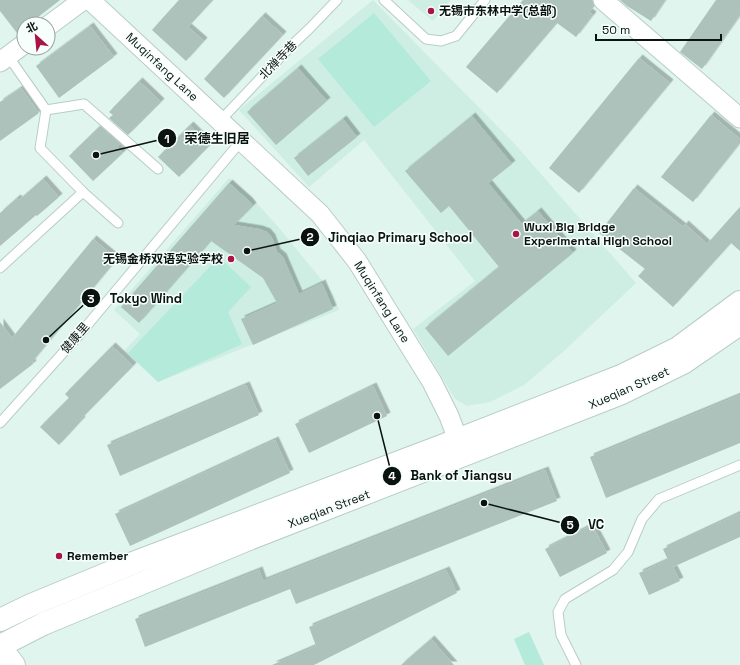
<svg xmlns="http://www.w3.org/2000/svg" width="740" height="665" font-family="'Space Grotesk','Noto Sans SC',sans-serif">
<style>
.built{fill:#ceeee3}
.green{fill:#b4eada}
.building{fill:#acc2bb;filter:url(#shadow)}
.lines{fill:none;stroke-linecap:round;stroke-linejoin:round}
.service-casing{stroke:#b8cdc6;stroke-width:11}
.minor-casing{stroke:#b8cdc6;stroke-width:21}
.tertiary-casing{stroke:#b8cdc6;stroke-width:24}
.secondary-casing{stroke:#b8cdc6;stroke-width:24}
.service{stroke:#fff;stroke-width:9}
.minor{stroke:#fff;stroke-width:19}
.tertiary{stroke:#fff;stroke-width:22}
.secondary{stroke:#fff;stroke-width:22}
.poi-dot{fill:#a91345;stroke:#f6fffc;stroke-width:1.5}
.labels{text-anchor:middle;stroke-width:3;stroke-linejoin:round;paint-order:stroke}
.poi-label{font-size:12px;font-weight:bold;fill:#0b1311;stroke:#f6fffc;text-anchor:start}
.street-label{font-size:12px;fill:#0b1311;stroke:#f6fffc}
.leader{fill:none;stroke:#0b1311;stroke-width:1.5}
.callout-dot{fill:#0b1311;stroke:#f6fffc;stroke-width:1.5}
.mark-label{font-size:12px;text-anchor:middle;font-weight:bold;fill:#fff}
.callout-label{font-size:13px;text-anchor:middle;font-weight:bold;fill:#0b1311;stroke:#f6fffc;stroke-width:3;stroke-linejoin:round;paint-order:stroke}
</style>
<defs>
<filter id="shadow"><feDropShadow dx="3.5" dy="-3.5" stdDeviation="0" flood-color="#0004"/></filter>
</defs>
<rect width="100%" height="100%" fill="#dff5ee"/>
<g class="built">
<polygon points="373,0 513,142 636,283 564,351 524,385 490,402 467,406 455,399 413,329 475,281 364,140 309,187 239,110"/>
<polygon points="408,0 451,0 433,21"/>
<polygon points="229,178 251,197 275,223 334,295 339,310 158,382 124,351 140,334 114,310"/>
</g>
<g class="green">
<polygon points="374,13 431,81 374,127 318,59"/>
<polygon points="219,257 251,287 228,312 242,344 158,382 128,353"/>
<polygon points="529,632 544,665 525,665 514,639"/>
</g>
<g class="building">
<polygon points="0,0 60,0 29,24 24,24 24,28 17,33 0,11"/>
<polygon points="179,0 213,0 188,27 204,41 186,61 152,30"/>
<polygon points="523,0 592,0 594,6 589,12 593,15 576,37 557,23 497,93 466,67"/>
<polygon points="620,0 665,0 651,21 627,6"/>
<polygon points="716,0 740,0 740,15 702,69 680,52"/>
<polygon points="262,16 283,35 224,98 204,79"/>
<polygon points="90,26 114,57 59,98 36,66"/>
<polygon points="639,58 670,83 579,193 549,168"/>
<polygon points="298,68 327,101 276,145 247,112"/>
<polygon points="139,81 161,102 128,135 109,118 113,115 109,112"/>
<polygon points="21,88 39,113 0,141 0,102"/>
<polygon points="711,115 740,139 740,143 693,202 661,177"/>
<polygon points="472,116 512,164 488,183 522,224 538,211 573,253 448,356 425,328 499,267 449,206 441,213 405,171"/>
<polygon points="343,119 357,137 308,176 294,158"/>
<polygon points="190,125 210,145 179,177 158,157"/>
<polygon points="100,126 120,144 117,147 123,153 93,181 69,156"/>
<polygon points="43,179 59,197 37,216 36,215 0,246 0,213 17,198 19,200"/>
<polygon points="229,183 249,201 253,206 234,225 259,229 267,232 272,238 277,252 283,257 299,294 322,283 333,309 253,345 241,319 277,303 263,278 211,241 139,323 121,307"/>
<polygon points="634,188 683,227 685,224 707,244 740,207 740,251 731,243 673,307 638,276 645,269 599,233"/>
<polygon points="93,239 117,259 32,362 33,364 0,389 0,322 12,338"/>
<polygon points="112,346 133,366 81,419 82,420 59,445 40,427 69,398 65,394"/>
<polygon points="246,385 259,415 120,476 107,445"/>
<polygon points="373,386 387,416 309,453 295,424"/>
<polygon points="740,395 740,443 606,498 590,457"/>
<polygon points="275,440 290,473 130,546 115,514"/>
<polygon points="545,470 557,501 296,604 290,589 145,647 135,619 259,570 263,581"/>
<polygon points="740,513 740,537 673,567 680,581 649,595 639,573 668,560 663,549"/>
<polygon points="592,525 607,553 560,577 545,549"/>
<polygon points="446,570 457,593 314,665 272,665 316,646 309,627"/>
<polygon points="431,639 454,665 401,665"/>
</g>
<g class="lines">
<defs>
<g id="service">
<polyline points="384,0 426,39 441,41 456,36 485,0"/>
<polyline points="8,56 46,110 40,148 83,192 118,223"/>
<polyline points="46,110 84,104 158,169"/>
<polyline points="220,121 290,47 310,28 337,0"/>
<polyline points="0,268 83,192"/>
<polyline points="0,423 79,335 241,141"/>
<polyline points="576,665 561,635 558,612 565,599 613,570 628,552 642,519 659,499 740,465"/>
</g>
<g id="minor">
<polyline points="90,0 320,214 357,261 432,382 449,416 458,440"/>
<polyline points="603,0 740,118"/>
<polyline points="48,26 83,0"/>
<polyline points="0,62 24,44"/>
</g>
<polyline id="tertiary" points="0,647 14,665"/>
<g id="secondary">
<polyline points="0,620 31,605 133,563 439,447 621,376 678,348 740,302"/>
<polyline points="0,646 43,624 249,539 622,393 683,363 740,324"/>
</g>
</defs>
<use href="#service" class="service-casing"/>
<use href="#minor" class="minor-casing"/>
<use href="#tertiary" class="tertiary-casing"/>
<use href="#secondary" class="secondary-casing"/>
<use href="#service" class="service"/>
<use href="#minor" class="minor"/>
<use href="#tertiary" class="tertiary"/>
<use href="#secondary" class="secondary"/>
</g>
<g class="poi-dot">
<circle cx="431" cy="11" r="4"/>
<circle cx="516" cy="234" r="4"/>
<circle cx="231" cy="259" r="4"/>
<circle cx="59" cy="556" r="4"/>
</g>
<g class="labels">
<g class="poi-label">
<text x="439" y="15">无锡市东林中学(总部)</text>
<text x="524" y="231">Wuxi Big Bridge<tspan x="524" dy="14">Experimental High School</tspan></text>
<text x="223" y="263" text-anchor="end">无锡金桥双语实验学校</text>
<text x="67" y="560">Remember</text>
</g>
<g class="street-label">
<text transform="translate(278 60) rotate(-46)" y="4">北禅寺巷</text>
<text transform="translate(162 67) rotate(43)" y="4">Muqinfang Lane</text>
<text transform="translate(382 302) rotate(58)" y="4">Muqinfang Lane</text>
<text transform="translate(75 338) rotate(-49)" y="4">健康里</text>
<text transform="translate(629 388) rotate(-24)" y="4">Xueqian Street</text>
<text transform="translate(329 509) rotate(-21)" y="4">Xueqian Street</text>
</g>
</g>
<path class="leader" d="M96 155L167 138M247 251L310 237M46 340L91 298M377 416L392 476M484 503L570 525"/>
<g class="callout-dot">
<circle cx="96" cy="155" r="4"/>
<circle cx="247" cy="251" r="4"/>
<circle cx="46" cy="340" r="4"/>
<circle cx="377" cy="416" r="4"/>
<circle cx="484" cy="503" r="4"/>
<circle cx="167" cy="138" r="10"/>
<circle cx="310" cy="237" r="10"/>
<circle cx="91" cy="298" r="10"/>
<circle cx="392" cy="476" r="10"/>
<circle cx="570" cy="525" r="10"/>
</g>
<g class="mark-label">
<text x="167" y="143">1</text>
<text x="310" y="241">2</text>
<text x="91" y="303">3</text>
<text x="392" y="480">4</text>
<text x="570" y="529">5</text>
</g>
<g class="callout-label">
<text x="217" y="143">荣德生旧居</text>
<text x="400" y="242">Jinqiao Primary School</text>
<text x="146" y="303">Tokyo Wind</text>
<text x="461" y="480">Bank of Jiangsu</text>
<text x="596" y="529">VC</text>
</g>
<g transform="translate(36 36) rotate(333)"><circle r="19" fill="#f6fffc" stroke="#98a19e"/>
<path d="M0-3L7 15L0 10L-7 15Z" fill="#a91345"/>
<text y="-6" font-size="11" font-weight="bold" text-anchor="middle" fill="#0b1311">北</text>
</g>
<path d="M596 34v6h125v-6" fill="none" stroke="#0b1311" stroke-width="2"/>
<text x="602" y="34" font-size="12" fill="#0b1311" stroke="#f6fffc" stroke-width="3" paint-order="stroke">50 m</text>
</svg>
